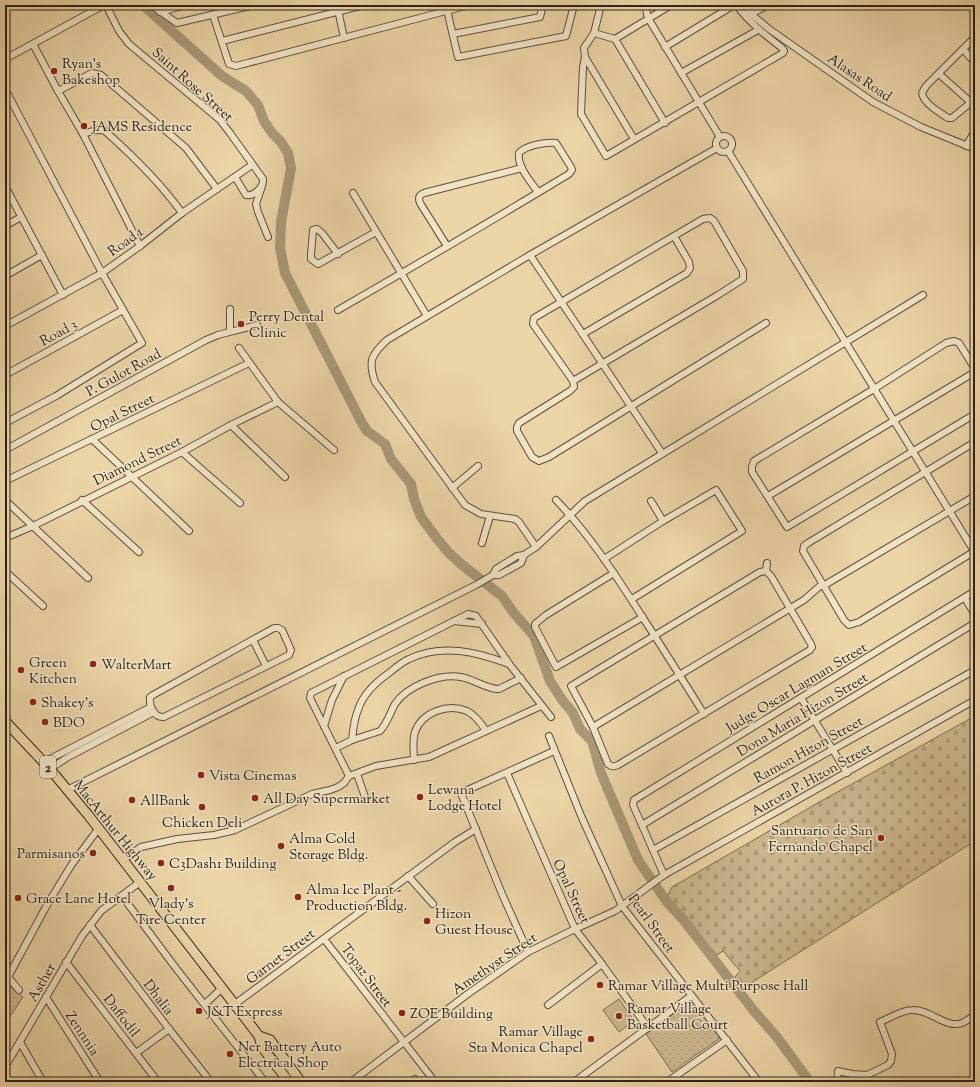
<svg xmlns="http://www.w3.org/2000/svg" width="980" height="1087" font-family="'Sorts Mill Goudy',serif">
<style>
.green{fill:url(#green-dots);stroke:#7c6c54}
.cemetery{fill:url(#cemetery-stones);stroke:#7c6c54}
.pitch{fill:#cbb68e;stroke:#7c6c54}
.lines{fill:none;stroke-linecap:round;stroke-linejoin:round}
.river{stroke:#aa9877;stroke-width:10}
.minor-casing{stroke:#5c4f3e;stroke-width:8}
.highway-casing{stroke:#2c231b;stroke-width:11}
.minor{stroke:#f2e3c5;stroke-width:6}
.highway{stroke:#ebd4a6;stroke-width:9}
.poi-dot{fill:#8f2418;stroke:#f2e3c5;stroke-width:1.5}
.labels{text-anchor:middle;stroke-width:3;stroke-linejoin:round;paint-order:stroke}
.shield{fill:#f2e3c5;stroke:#675d4e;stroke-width:1}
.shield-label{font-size:13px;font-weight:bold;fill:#2c231b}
.poi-label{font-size:14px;fill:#2c231b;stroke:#f2e3c5;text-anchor:start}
.street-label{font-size:14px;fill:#2c231b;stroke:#f2e3c5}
</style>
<defs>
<pattern id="green-dots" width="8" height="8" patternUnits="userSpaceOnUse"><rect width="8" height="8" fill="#cbb68e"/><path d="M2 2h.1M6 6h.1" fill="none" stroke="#ae9c7a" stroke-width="1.8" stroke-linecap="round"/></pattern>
<pattern id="cemetery-stones" width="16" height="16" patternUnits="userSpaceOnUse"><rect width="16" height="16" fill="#cbb68e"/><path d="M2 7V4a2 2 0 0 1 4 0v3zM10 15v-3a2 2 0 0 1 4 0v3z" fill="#ae9c7a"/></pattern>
</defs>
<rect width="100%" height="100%" fill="#ebd4a6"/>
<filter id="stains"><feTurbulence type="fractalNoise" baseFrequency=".005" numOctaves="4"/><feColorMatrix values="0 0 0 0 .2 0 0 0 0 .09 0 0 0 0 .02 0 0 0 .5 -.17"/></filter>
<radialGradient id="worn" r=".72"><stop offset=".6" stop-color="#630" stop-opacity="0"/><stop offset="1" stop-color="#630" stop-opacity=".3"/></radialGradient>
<g class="green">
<polygon points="5,980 23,997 5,1024"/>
<polygon points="692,1000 720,1038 672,1072 646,1034"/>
</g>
<polygon class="cemetery" points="975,716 975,841 743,988 735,977 740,971 723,951 717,955 666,899 672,887 823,800"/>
<polygon class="pitch" points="619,999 634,1021 619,1032 603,1010"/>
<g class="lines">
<polyline class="river" points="143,5 222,76 246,91 258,105 264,121 272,133 281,142 288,153 291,168 281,222 280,248 285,273 362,423 367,431 385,444 391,459 411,484 414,499 421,517 438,540 449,553 461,564 502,596 513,612 534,636 550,681 563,701 573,713 580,729 592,741 601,773 638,860 667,902 682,918 754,1011 776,1036 810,1082"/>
<defs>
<g id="minor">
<path d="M106,5L119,31L129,44L220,120L230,133L263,179C264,187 254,197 246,195L235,177"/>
<polyline points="151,5 177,23 254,5"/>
<polyline points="337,5 344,38"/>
<path d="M601,5L594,33L584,48L585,57L583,67L581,114L606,156L783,53L784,51L782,48C764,34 750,23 736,5"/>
<polyline points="645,5 648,18 720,137"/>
<polyline points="744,5 751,14 769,29 873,102 921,127 975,149"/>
<polyline points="447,10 458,57 566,36 574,5"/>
<polyline points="160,12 186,5"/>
<polyline points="751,14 768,5"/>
<polyline points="213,15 229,64 236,66 469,5"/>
<polyline points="594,33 615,39 665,123"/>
<polyline points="453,34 540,17 543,5"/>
<path d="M975,37L926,86L922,93C924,104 939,112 948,118H952L975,99"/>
<polyline points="615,39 671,5"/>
<polyline points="222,41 364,5"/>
<polyline points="33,44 58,91 83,134 140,246"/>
<polyline points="665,47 734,5"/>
<polyline points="963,49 975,63"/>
<polyline points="585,57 634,139"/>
<polyline points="5,59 104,5"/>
<polyline points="681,73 758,30"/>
<polyline points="939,74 975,106"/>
<polyline points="5,89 102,273 142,343 56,396 5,423"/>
<polyline points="58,91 92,73 101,75 186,148 217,189"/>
<path d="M83,134C90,132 98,128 105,131C133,156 160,182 182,213"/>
<circle cx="724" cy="144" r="8"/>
<polyline points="966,146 975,131"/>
<polyline points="728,151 974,551"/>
<polyline points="5,186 63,295"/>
<polyline points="262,186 256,204 258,212 268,237"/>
<polyline points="353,193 427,316"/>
<polyline points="5,226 21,217"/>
<path d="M447,246L420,203C418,198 419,195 424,193L522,168"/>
<polyline points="338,254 322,233 317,229 313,230 311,255 311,259 318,264 376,232"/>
<polyline points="530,255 662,453"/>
<polyline points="5,276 42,255"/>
<path d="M338,310C416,265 493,220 569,174L572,170L571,167L556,143C546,142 526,145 519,153C517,167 531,182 538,192"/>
<polyline points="5,326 102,273 140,246 182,213 252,165"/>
<polyline points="230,331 230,309"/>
<polyline points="583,334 687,273 690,268 689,262 674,236"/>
<polyline points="239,348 278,402 334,450"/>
<polyline points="975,369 959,343 954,341 946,343 874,389 754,461 752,467 752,472 787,527 975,414"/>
<polyline points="5,375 123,310"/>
<polyline points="573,381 718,295 743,279 743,271 714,221 710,218 703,219 534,318 533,324 573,381 574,387 570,391 519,423 517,427 517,431 532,457 539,461 549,457 766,323"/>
<polyline points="231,425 285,477"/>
<polyline points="92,439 189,531"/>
<polyline points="975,442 808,543 804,546 803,551 844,620 849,625 859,622 975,551"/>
<polyline points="5,450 206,340 218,335 257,325"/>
<polyline points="182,452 240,503"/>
<polyline points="5,481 249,363"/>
<polyline points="452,488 478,466"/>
<polyline points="768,496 975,372"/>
<polyline points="5,500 88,578"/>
<polyline points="82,500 139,552"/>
<path d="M556,500C590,535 617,577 643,618C664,650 684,682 704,714"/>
<polyline points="651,501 663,521"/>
<polyline points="5,538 33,526 182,452 231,425 278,402"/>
<polyline points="482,543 490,516"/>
<path d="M536,547L519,522L515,519L481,514L465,505L375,382C368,361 371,355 387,340L530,255L717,148"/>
<polyline points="604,559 663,521 716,490 742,531 632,599"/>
<polyline points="5,571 43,606"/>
<path d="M766,571L771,576L811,644L812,647L810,650L618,765C614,767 612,767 608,764L593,727L571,686L760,572Z"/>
<polyline points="766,571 767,563"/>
<polyline points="614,573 546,615 535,624 535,627 556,667 643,617"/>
<polyline points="493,575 496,569 517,556 524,555 536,547 585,501 923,295"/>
<polyline points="965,598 975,615"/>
<polyline points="454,621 482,624"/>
<path d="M274,628H278L282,630L291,650L289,655L164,717C154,718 149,706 150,697L153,695Z"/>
<polyline points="253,640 266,666"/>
<polyline points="801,698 847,773"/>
<polyline points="324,726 332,700 344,676"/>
<polyline points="593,727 804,600 820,586 823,586 975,496"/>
<polyline points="549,736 582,818 622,906 759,1082"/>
<path d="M352,740C353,730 354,719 358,710C363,694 376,682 389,673C395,668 402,662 409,659C442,643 477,652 509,664"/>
<path d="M336,748L352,740L380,731C387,724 390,713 395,704C407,686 440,673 461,677C473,679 489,690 499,689L521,678"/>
<path d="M414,760C414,751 412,741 415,732C422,712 448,703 467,711C475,715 481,723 486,731"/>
<polyline points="44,762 151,707"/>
<polyline points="50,769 68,757 154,712"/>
<polyline points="507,773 575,929 602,964 648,1028"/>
<polyline points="357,774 365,797"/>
<polyline points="349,776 310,698 311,693 468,614 476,616 510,665 551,717"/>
<polyline points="67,790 476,585 493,575 499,575 512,568 521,563 524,555"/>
<polyline points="642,825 975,623"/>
<polyline points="653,850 975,670"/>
<polyline points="123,860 141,847 177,839 214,835 235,830 312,794 330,790 338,787 344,783 349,776 376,766 429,757 541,706"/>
<polyline points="664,875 633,805 634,800 975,591"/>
<polyline points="408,876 433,904"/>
<polyline points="122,896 175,967 265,1082"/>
<polyline points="90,925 169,1029 211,1082"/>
<polyline points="324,939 435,1082"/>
<polyline points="528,952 502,894 461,793 554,751"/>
<polyline points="66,962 158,1082"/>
<polyline points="5,972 8,977 19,990"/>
<polyline points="8,977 47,905 72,864 99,828"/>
<polyline points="46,997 100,1082"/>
<polyline points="205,1004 222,988"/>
<polyline points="235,1004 455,842 476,829"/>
<polyline points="548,1005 602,964"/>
<polyline points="20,1042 43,1082"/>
<polyline points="136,1053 169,1029"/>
<polyline points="5,1067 82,936 101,911 140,882"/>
<polyline points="351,1082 469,993 528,952 575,929 615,911 664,875 975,700"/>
<polyline points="411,1082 415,1079"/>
<polyline points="574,1082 691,996"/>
<polyline points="667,1082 727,1040"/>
<path d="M837,1082L838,1071L852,1074L867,1075L888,1065L891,1061L892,1054L880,1022C890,1018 902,1010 912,1010C930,1009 946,1029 962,1023C967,1021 971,1017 975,1015"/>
</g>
<g id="highway">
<polyline points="5,721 50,769 89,816 259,1036 262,1047 289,1082"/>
<polyline points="259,1036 270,1040 301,1082"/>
</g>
</defs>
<use href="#minor" class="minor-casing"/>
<use href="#highway" class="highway-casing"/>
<use href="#minor" class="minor"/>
<use href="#highway" class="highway"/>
</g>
<g class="poi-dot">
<circle cx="54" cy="71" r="4"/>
<circle cx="84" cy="126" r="4"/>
<circle cx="241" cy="324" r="4"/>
<circle cx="93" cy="664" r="4"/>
<circle cx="21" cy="670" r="4"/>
<circle cx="33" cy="702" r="4"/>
<circle cx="45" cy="722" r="4"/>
<circle cx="201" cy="775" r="4"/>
<circle cx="420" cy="797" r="4"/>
<circle cx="255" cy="798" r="4"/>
<circle cx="132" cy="800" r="4"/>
<circle cx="202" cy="807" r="4"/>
<circle cx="881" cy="838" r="4"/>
<circle cx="281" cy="846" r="4"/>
<circle cx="93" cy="853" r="4"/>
<circle cx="161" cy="863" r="4"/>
<circle cx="171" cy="888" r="4"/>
<circle cx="298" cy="897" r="4"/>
<circle cx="18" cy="898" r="4"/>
<circle cx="427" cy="921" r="4"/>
<circle cx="600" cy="985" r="4"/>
<circle cx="199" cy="1011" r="4"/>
<circle cx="402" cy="1013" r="4"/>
<circle cx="619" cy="1016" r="4"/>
<circle cx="591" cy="1039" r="4"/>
<circle cx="230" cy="1054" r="4"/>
</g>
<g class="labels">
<rect class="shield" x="40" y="756" width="16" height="22" rx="3"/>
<g class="shield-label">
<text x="48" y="772">2</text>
</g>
<g class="poi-label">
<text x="62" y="68">Ryan's<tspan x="62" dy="16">Bakeshop</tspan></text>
<text x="92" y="131">JAMS Residence</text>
<text x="249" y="321">Perry Dental<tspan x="249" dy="16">Clinic</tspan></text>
<text x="29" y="667">Green<tspan x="29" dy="16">Kitchen</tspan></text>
<text x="101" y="669">WalterMart</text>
<text x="41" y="707">Shakey's</text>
<text x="53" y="727">BDO</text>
<text x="209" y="780">Vista Cinemas</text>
<text x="428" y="794">Lewana<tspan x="428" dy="16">Lodge Hotel</tspan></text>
<text x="263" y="803">All Day Supermarket</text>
<text x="140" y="805">AllBank</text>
<text x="202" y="827" text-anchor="middle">Chicken Deli</text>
<text x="873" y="835" text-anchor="end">Santuario de San<tspan x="873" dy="16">Fernando Chapel</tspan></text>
<text x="289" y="843">Alma Cold<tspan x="289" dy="16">Storage Bldg.</tspan></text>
<text x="85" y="858" text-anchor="end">Parmisanos</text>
<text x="169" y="868">C3Dash1 Building</text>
<text x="306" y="894">Alma Ice Plant -<tspan x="306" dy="16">Production Bldg.</tspan></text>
<text x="26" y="903">Grace Lane Hotel</text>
<text x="171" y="908" text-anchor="middle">Vlady's<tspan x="171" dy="16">Tire Center</tspan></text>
<text x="435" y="918">Hizon<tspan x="435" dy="16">Guest House</tspan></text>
<text x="608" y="990">Ramar Village Multi Purpose Hall</text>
<text x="627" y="1013">Ramar Village<tspan x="627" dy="16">Basketball Court</tspan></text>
<text x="207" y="1016">J&amp;T Express</text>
<text x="410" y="1018">ZOE Building</text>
<text x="583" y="1036" text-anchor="end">Ramar Village<tspan x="583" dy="16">Sta Monica Chapel</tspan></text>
<text x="238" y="1051">Ner Battery Auto<tspan x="238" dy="16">Electrical Shop</tspan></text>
</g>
<g class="street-label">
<text transform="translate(860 77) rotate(34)" y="5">Alasas Road</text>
<text transform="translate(193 84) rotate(42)" y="5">Saint Rose Street</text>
<text transform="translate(125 241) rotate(-36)" y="5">Road 1</text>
<text transform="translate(58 332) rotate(-29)" y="5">Road 3</text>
<text transform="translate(123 372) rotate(-29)" y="5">P. Gulot Road</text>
<text transform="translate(122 412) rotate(-26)" y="5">Opal Street</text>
<text transform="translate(137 460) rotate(-26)" y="5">Diamond Street</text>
<text transform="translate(796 687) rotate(-31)" y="5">Judge Oscar Lagman Street</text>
<text transform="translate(802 714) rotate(-31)" y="5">Dona Maria Hizon Street</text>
<text transform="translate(808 749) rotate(-29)" y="5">Ramon Hizon Street</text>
<text transform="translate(811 779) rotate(-29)" y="5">Aurora P. Hizon Street</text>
<text transform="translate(116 830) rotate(51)" y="5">MacArthur Highway</text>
<text transform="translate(572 891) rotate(65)" y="5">Opal Street</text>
<text transform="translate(652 923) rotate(54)" y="5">Pearl Street</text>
<text transform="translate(280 956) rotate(-37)" y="5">Garnet Street</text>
<text transform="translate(494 963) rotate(-34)" y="5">Amethyst Street</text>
<text transform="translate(367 975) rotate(53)" y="5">Topaz Street</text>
<text transform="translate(41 982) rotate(-60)" y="5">Asther</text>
<text transform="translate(159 997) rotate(53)" y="5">Dhalia</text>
<text transform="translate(122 1015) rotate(52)" y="5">Daffodil</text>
<text transform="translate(83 1033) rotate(57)" y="5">Zennnia</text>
</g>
</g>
<rect width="980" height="1087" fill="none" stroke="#ebd4a6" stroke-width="20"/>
<rect x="6" y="6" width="968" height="1075" fill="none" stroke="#2c231b" stroke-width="2"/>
<rect x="10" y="10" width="960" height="1067" fill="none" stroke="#2c231b"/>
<rect width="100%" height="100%" filter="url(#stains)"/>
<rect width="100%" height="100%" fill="url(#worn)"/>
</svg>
